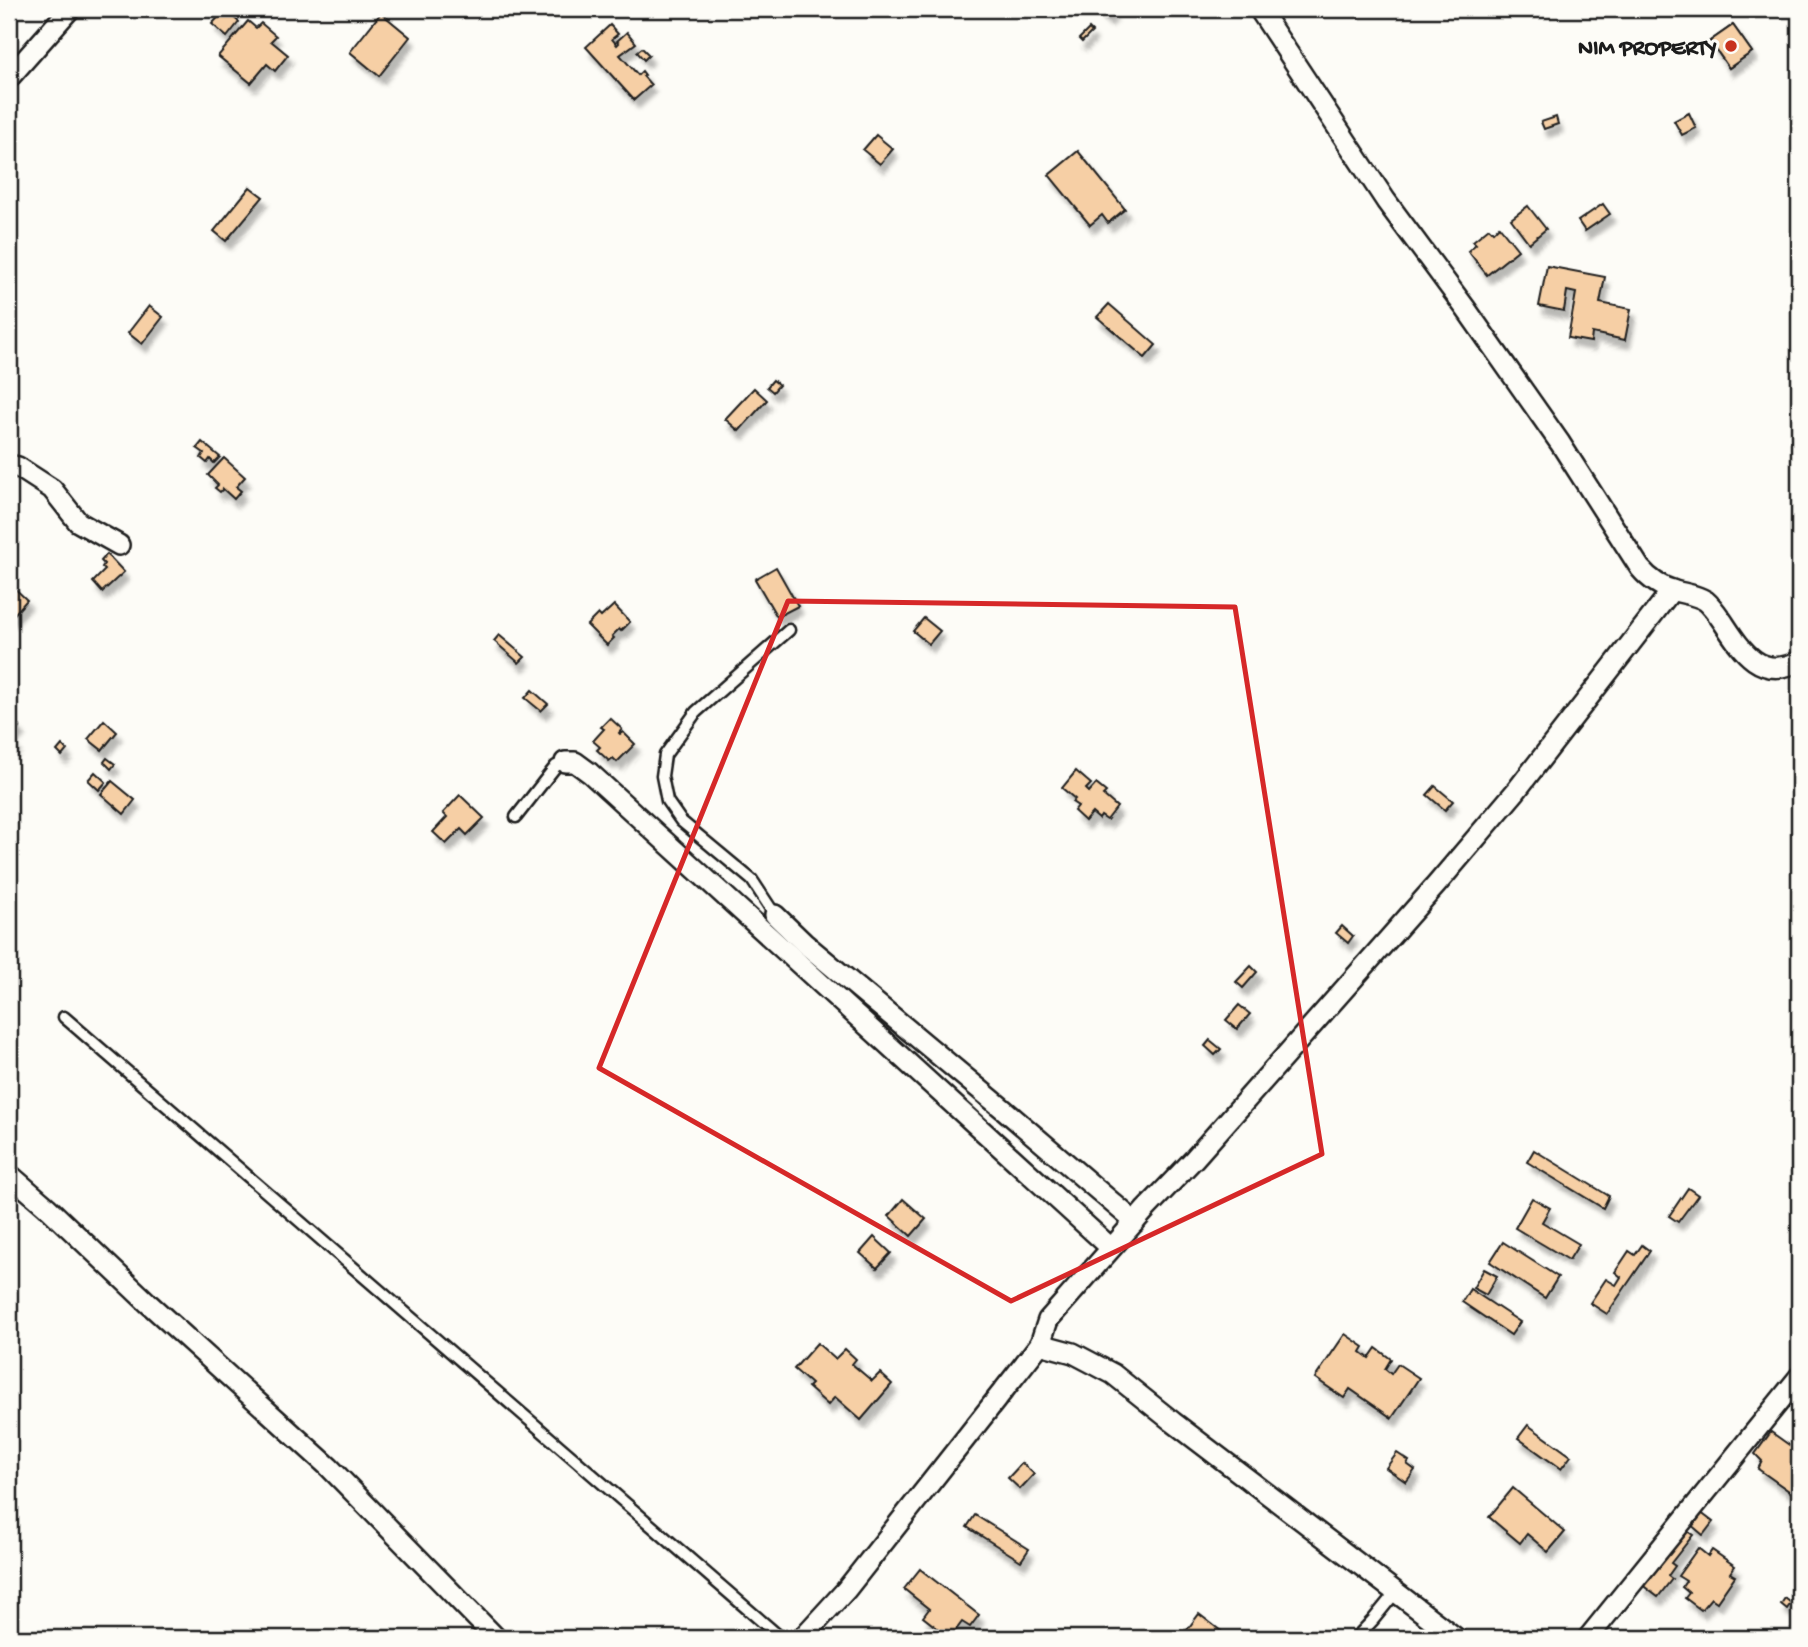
<svg xmlns="http://www.w3.org/2000/svg" width="1808" height="1647" font-family="'Gochi Hand',sans-serif">
<style>
.building{fill:#f6cfa5;stroke:#1c1c1c;stroke-width:2;filter:url(#shadow)}
.lines{fill:none;stroke-linecap:round;stroke-linejoin:round}
.lane-casing{stroke:#1c1c1c;stroke-width:15}
.street-casing{stroke:#1c1c1c;stroke-width:24}
.lane{stroke:#fdfcf7;stroke-width:10}
.street{stroke:#fdfcf7;stroke-width:19}
.marked{fill:none;stroke:#d62828;stroke-width:5;stroke-linejoin:round}
.poi-dot{fill:#c8321e;stroke:#fdfcf7;stroke-width:2.5}
.labels{text-anchor:middle;stroke-width:6;stroke-linejoin:round;paint-order:stroke}
.poi-label{font-size:23px;font-weight:bold;fill:#1c1c1c;stroke:#fdfcf7;text-anchor:end}
</style>
<defs>
<filter id="shadow"><feDropShadow dx="4.5" dy="8" stdDeviation="2" flood-color="#0004"/></filter>
</defs>
<rect width="100%" height="100%" fill="#fdfcf7"/>
<filter id="ink" filterUnits="userSpaceOnUse"><feTurbulence type="fractalNoise" baseFrequency=".0143" numOctaves="2"/><feDisplacementMap in="SourceGraphic" scale="14" xChannelSelector="R" yChannelSelector="G"/><feConvolveMatrix kernelMatrix="1 2 1 2 8 2 1 2 1" color-interpolation-filters="sRGB"/></filter>
<g filter="url(#ink)">
<g class="building">
<polygon points="1101,9 1107,9 1112,13 1107,18 1099,11"/>
<polygon points="225,10 239,22 227,37 212,24"/>
<polygon points="381,13 410,37 379,76 350,52"/>
<polygon points="248,21 256,28 261,23 276,36 271,41 288,55 275,71 267,64 251,83 218,56"/>
<polygon points="610,25 618,34 612,39 617,45 619,43 617,41 627,32 636,43 620,55 638,75 642,71 645,75 643,76 651,85 634,100 586,47"/>
<polygon points="1733,25 1752,52 1729,68 1710,41"/>
<polygon points="1733,25 1752,52 1729,68 1710,41"/>
<polygon points="1089,29 1092,32 1082,42 1079,39"/>
<polygon points="642,48 649,55 644,60 637,52"/>
<polygon points="1689,113 1696,128 1682,135 1674,121"/>
<polygon points="1556,117 1558,124 1544,129 1541,122"/>
<polygon points="876,135 893,149 880,164 863,150"/>
<polygon points="1078,151 1125,209 1108,223 1102,215 1090,225 1049,175"/>
<polygon points="250,187 263,197 226,241 214,231"/>
<polygon points="1603,204 1610,214 1585,231 1578,221"/>
<polygon points="1528,206 1546,229 1529,243 1511,219"/>
<polygon points="1499,226 1518,250 1487,275 1468,251 1476,244 1473,241 1489,228 1493,232"/>
<polygon points="1547,266 1605,277 1600,303 1631,309 1625,340 1592,333 1591,342 1568,338 1576,293 1567,291 1564,311 1539,306"/>
<polygon points="1109,304 1156,345 1145,358 1097,317"/>
<polygon points="149,306 163,317 142,344 128,333"/>
<polygon points="773,380 779,385 773,392 767,387"/>
<polygon points="754,388 767,400 739,431 725,419"/>
<polygon points="202,442 220,457 214,463 210,459 207,463 201,458 204,453 197,448"/>
<polygon points="224,458 245,477 236,487 241,491 234,499 223,489 220,492 215,488 218,485 208,475"/>
<polygon points="107,554 124,572 102,592 93,582 105,570 102,567 104,564 101,561"/>
<polygon points="776,567 798,606 777,617 755,579"/>
<polygon points="9,583 27,600 10,619 9,618"/>
<polygon points="614,605 630,622 621,631 619,629 612,636 614,638 607,645 587,625 598,614 601,617"/>
<polygon points="924,618 940,631 929,644 913,631"/>
<polygon points="499,635 525,657 519,663 494,641"/>
<polygon points="532,690 548,704 541,711 525,698"/>
<polygon points="610,718 622,729 619,733 620,734 623,732 635,744 617,762 613,758 609,761 597,750 600,747 593,741 604,729 601,727"/>
<polygon points="12,720 20,727 10,738 16,744 11,750 9,748 9,724"/>
<polygon points="104,720 117,732 102,750 88,739"/>
<polygon points="62,745 67,750 62,756 57,751"/>
<polygon points="107,758 115,764 111,769 104,762"/>
<polygon points="1076,771 1091,784 1086,789 1089,792 1096,784 1106,792 1103,795 1117,807 1107,820 1101,816 1099,819 1092,813 1085,821 1074,811 1078,806 1072,802 1075,799 1062,788"/>
<polygon points="95,772 106,782 99,790 88,780"/>
<polygon points="112,781 135,800 124,814 101,794"/>
<polygon points="1435,786 1453,801 1445,810 1427,795"/>
<polygon points="460,795 484,818 467,835 461,829 446,844 433,832 447,817 443,813"/>
<polygon points="1342,926 1353,936 1348,943 1336,933"/>
<polygon points="1251,966 1257,972 1243,988 1236,982"/>
<polygon points="1239,1005 1250,1014 1237,1029 1226,1020"/>
<polygon points="1210,1040 1221,1049 1215,1055 1205,1046"/>
<polygon points="1534,1150 1609,1196 1603,1208 1527,1162"/>
<polygon points="1688,1188 1698,1195 1678,1222 1669,1216"/>
<polygon points="1532,1198 1550,1208 1542,1222 1579,1244 1569,1260 1515,1228"/>
<polygon points="903,1199 926,1219 911,1236 889,1216"/>
<polygon points="874,1237 891,1253 877,1268 860,1253"/>
<polygon points="1503,1242 1558,1277 1545,1298 1490,1262"/>
<polygon points="1642,1245 1650,1251 1607,1314 1590,1303 1606,1279 1616,1285 1621,1277 1615,1272 1629,1251 1635,1255"/>
<polygon points="1484,1269 1497,1276 1486,1295 1473,1288"/>
<polygon points="1470,1289 1520,1322 1511,1335 1462,1302"/>
<polygon points="1345,1334 1364,1347 1361,1352 1369,1358 1376,1348 1391,1359 1385,1369 1391,1374 1398,1364 1419,1378 1392,1418 1350,1389 1344,1398 1315,1378"/>
<polygon points="817,1343 835,1359 845,1349 856,1359 852,1364 872,1381 880,1373 892,1384 861,1420 835,1397 828,1405 808,1387 811,1384 794,1369"/>
<polygon points="1528,1425 1571,1456 1561,1469 1518,1438"/>
<polygon points="1771,1432 1799,1452 1799,1498 1758,1469 1762,1461 1755,1454"/>
<polygon points="1397,1453 1409,1461 1407,1464 1415,1470 1406,1482 1386,1468"/>
<polygon points="1022,1463 1034,1474 1020,1489 1008,1478"/>
<polygon points="1513,1488 1565,1532 1548,1552 1527,1534 1520,1543 1489,1517"/>
<polygon points="1700,1512 1713,1522 1703,1535 1690,1524"/>
<polygon points="975,1515 1029,1549 1021,1561 967,1527"/>
<polygon points="1684,1529 1693,1535 1671,1563 1675,1566 1668,1576 1672,1579 1658,1597 1641,1584"/>
<polygon points="1698,1548 1708,1556 1712,1550 1735,1566 1730,1573 1735,1576 1717,1602 1711,1598 1701,1610 1685,1598 1689,1593 1682,1587 1686,1581 1678,1576"/>
<polygon points="920,1569 979,1615 970,1627 962,1622 950,1638 923,1617 929,1609 904,1589"/>
<polygon points="1785,1598 1791,1603 1787,1609 1781,1604"/>
<polygon points="1199,1614 1230,1638 1181,1638"/>
</g>
<g class="lines">
<defs>
<g id="lane">
<polyline points="516,817 556,766 565,762"/>
<polyline points="775,915 752,880 681,821 667,801 662,776 665,755 696,712 789,630"/>
<polyline points="64,1017 781,1638"/>
<polyline points="1356,1638 1373,1620 1395,1593"/>
</g>
<g id="street">
<path d="M1259,9L1386,201L1466,309L1560,443L1640,568C1650,580 1660,587 1675,591C1686,594 1697,595 1706,601C1713,607 1718,615 1723,622C1742,651 1761,681 1799,661"/>
<polyline points="9,78 70,9"/>
<polyline points="9,465 18,467 52,489 78,522 119,545"/>
<polyline points="565,762 575,762 590,773 1111,1248"/>
<polyline points="775,915 804,943 1002,1108 1135,1222"/>
<polyline points="9,1174 47,1207 148,1303 329,1467 496,1638"/>
<polyline points="1040,1344 1048,1320 1146,1209 1194,1159 1437,884 1516,791 1672,590"/>
<polyline points="802,1638 846,1590 1040,1344 1073,1353 1113,1374 1173,1422 1456,1638"/>
<polyline points="1588,1638 1799,1377"/>
</g>
</defs>
<use href="#lane" class="lane-casing"/>
<use href="#street" class="street-casing"/>
<use href="#lane" class="lane"/>
<use href="#street" class="street"/>
</g>
</g>
<path class="marked" d="M788,601L1235,607L1322,1154L1011,1301L599,1068Z"/>
<circle class="poi-dot" cx="1731" cy="46" r="7"/>
<g class="labels">
<g class="poi-label">
<text x="1717" y="54">NIM PROPERTY</text>
</g>
</g>
<rect width="1808" height="1647" fill="none" stroke="#fdfcf7" stroke-width="35"/>
<rect x="18" y="18" width="1773" height="1612" fill="none" stroke="#1c1c1c" stroke-width="2.5" filter="url(#ink)"/>
</svg>
